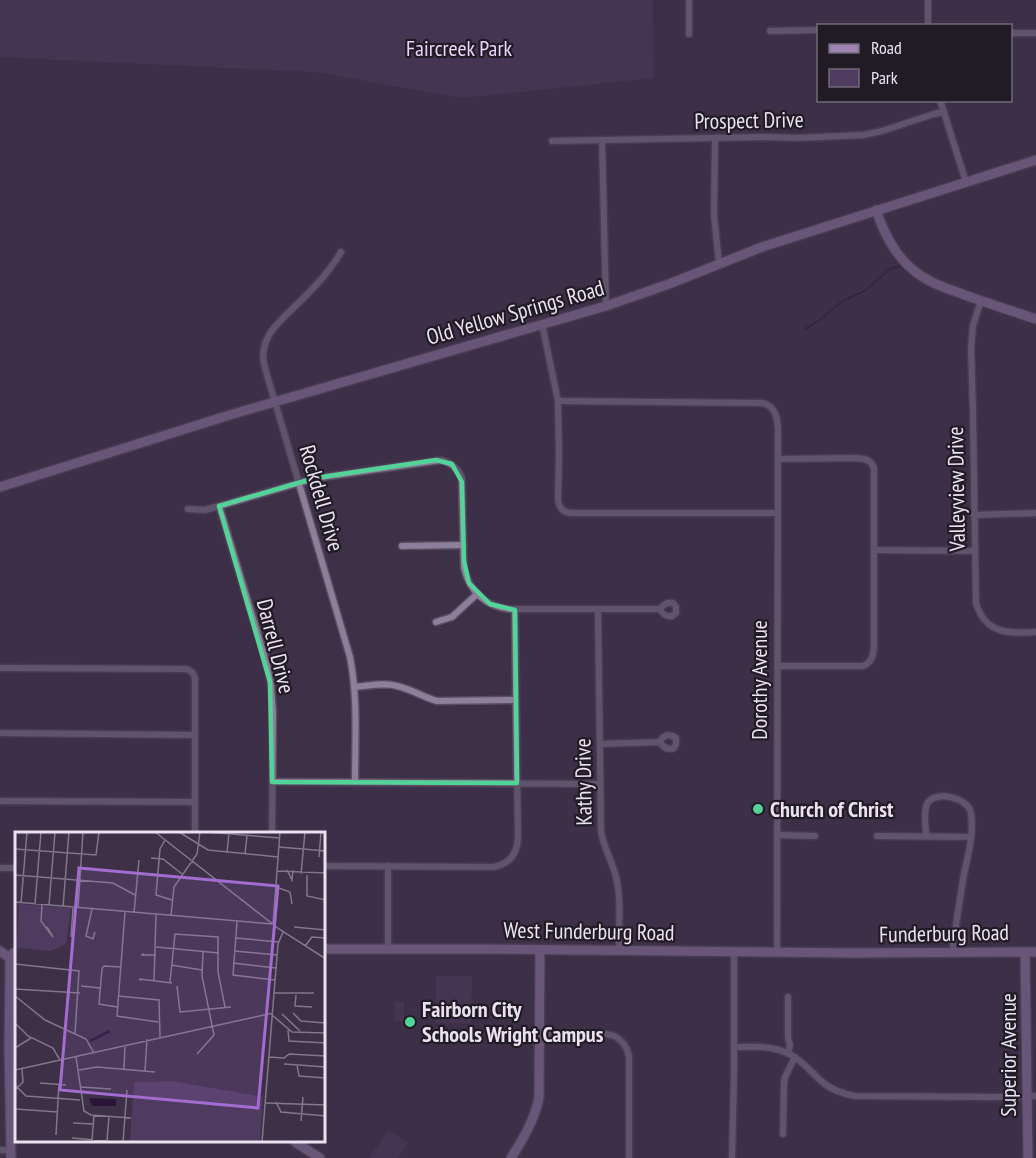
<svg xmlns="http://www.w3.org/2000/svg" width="1036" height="1158" font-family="'PT Sans Narrow',sans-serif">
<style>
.green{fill:#503b60}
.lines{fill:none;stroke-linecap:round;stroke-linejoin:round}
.stream{stroke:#2a1538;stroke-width:1.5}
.street-casing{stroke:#574c60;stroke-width:9}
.secondary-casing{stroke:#574c60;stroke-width:12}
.street{stroke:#8d7e99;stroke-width:6}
.secondary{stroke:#9e84b2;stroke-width:9}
.marked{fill:none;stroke:#52d397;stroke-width:4.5;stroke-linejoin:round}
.poi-dot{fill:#52d397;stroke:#211b25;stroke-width:2}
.labels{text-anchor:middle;stroke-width:4.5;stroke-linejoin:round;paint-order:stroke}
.park-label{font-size:22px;fill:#e9d3fb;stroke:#211b25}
.street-label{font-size:22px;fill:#eae2f1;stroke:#211b25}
.poi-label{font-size:22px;font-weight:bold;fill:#eae2f1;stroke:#211b25;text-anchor:start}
.inset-river{fill:none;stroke:#2a1538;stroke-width:3}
.inset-road{fill:none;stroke:#82778b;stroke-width:1.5}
.view{fill:#a26cd0;fill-opacity:0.15;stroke:#a26cd0;stroke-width:3}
.inset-edge{fill:none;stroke:#eae2f1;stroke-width:3}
</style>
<rect width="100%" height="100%" fill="#3d3047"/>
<g class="green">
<polygon points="0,0 653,0 654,78 461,98 316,72 0,57"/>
<polygon points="436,976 472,976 471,1023 436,1023"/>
<polygon points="395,1002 404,1002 404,1021 394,1021"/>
<polygon points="388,1130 408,1143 398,1158 369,1158"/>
</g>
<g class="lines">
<g class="stream">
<polyline points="984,307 1036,324"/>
<polyline points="805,329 821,319 841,302 866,290 890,269 900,266 910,274 920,280"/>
</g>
<defs>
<g id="street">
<polyline points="689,0 689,34"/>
<polyline points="928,0 928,26"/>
<polyline points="770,31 818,30"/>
<polyline points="1010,33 1036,33"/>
<polyline points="940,100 966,182"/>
<polyline points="715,139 714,215 719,264"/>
<polyline points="602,140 606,306"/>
<polyline points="552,141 765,137 797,138 863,135 882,131 934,114 944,112"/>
<path d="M341,252C327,276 306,296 286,315C280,322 272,328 268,337C263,347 262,358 265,368L350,657C358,698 355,740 355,782"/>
<path d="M981,301L973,325L971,348L973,412L976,603C985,634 1009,634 1036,632"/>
<path d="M542,324L558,401L559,456L558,500C559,508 564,513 572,513H777"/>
<path d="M558,401L762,403C775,406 777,416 778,428L777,953"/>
<polyline points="219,506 267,665 271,687 273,712 272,834"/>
<path d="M188,509L205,510L315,478L441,460C452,463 458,468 462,478L464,568C470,592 486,606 510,609H660C663,615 666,617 672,616L676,613V607L673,603C667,602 664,604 660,609"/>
<polyline points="974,515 1036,513"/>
<polyline points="402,546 464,545"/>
<polyline points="874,550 975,551"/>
<path d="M598,610L601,832C604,848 612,861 616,877C622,900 618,927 619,951"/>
<polyline points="436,622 452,617 477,594"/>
<path d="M778,666H863C872,662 873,656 874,647V468C871,459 864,459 856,458L778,459"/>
<path d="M0,668L184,669C190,669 194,673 195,679V834"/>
<path d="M354,687C368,686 383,682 397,686C411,689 423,697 437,701L516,700"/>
<polyline points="0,733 195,735"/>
<path d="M600,744L660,742C664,748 667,750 674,748L676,744V738C669,733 663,735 660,742"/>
<polyline points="272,782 600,784"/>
<polyline points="0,801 195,802"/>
<polyline points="777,835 815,836"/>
<polyline points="877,836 970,837"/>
<path d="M926,836C926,826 923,813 927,804C935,789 970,798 971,814C974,834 968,855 964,874C960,897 957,920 953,943V953"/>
<path d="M324,866L493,867C509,864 517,855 518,839L515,610"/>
<polyline points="0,868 16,868"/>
<polyline points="388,949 388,866"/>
<polyline points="788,997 788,1038 790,1045 788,1053"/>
<path d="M540,1034C556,1034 604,1030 616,1037C623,1041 627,1048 629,1056V1158"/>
<path d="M734,1047C753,1047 772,1045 789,1054C804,1061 812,1074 825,1084C834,1091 844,1094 855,1096L993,1097L1036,1096"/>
<polyline points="783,1134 784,1083 785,1077 795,1057"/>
<polyline points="0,1150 11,1150"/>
<polyline points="732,1158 734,1074 734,953"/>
</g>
<g id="secondary">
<path d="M876,210C885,236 898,262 923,277C933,284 945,288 957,292C983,302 1009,310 1036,319"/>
<polyline points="0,487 233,414 606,306 669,284 762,247 1036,160"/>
<polyline points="324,949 483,949 853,953 1036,952"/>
<polyline points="0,951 15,962"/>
<polyline points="1025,952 1028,1158"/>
<polyline points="295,1142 320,1158"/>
<polyline points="11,1158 9,1048 10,959 13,953 16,952"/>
<path d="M511,1158C523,1139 534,1121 539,1098L540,950"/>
</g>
</defs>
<use href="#street" class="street-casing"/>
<use href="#secondary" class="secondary-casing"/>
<use href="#street" class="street"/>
<use href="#secondary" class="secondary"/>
</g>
<path d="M0 0H1036V1158H0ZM436,460L452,464L462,482L464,561L469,583L490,604L515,610L517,783L272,782L270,682L219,506L315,478Z" fill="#3d3047" fill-opacity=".55" fill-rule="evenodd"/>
<path class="marked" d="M436,460L452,464L462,482L464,561L469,583L490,604L515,610L517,783L272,782L270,682L219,506L315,478Z"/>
<g class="poi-dot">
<circle cx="758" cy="809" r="6"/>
<circle cx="410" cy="1022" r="6"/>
</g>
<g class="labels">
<g class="park-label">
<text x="459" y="56">Faircreek Park</text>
</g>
<g class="street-label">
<text transform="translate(749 120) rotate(-1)" y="8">Prospect Drive</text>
<text transform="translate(515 312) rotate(-16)" y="8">Old Yellow Springs Road</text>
<text transform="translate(956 489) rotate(-91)" y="8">Valleyview Drive</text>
<text transform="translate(322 498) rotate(74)" y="8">Rockdell Drive</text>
<text transform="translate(276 646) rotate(76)" y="8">Darrell Drive</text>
<text transform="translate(759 680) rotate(-90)" y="8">Dorothy Avenue</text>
<text transform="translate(583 782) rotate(-91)" y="8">Kathy Drive</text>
<text transform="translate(589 931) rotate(1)" y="8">West Funderburg Road</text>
<text transform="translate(944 933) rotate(-1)" y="8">Funderburg Road</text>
<text transform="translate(1008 1055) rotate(-90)" y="8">Superior Avenue</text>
</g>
<g class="poi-label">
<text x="770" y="817">Church of Christ</text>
<text x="422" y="1017">Fairborn City<tspan x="422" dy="25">Schools Wright Campus</tspan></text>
</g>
</g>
<g transform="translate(15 832)">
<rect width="310" height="310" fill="#3d3047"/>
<path d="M4,72L56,76L51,112L36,119L2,116ZM157,249L248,265L245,310H115L119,250Z" fill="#503b60"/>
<path d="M74,266L101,267V274H77Z" fill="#2a1538"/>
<path class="inset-river" d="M75,209L95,199"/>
<path class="inset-road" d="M140,0L264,97L311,127M164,0L193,18L263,25M191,0L265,6M150,8L145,17L141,63L157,68M264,15L311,19M0,17L81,23L84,0M212,21L214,0M230,22L232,4M304,25L306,0M136,26L148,27L167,42M272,38L277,48L278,38M262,39L311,41M286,42L290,0M0,43L98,51L120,63M292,43V64L311,68M261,55L275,60L277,72M0,70L258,92M6,71L12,0M20,72L26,0M27,73L26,89L38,105L32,95M34,73L40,0M48,75L54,0M63,76L68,0M77,77L71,104L78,107L80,100M110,80L102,184L143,190M119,81L124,28M156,84L159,55L182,22L185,0M222,90L218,143L260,148M258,92L265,0M279,95L311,98M56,105L58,76M221,106L264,110M290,114L297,105L311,106M141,115L204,121M219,119L262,123M129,122L126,123H141M218,131L261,136M0,132L64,139L60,202M156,133L187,138M127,148L124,147L157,151M139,149L141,83M155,150L160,102L203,105V140L210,175M66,154L85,156M162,154L165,180L216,175M0,157L65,161M259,161H299M281,163L280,174L297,175M0,164L30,188L71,207L79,221M103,164L144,168L145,205M102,175L84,172L87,137L89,134L105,135M278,181L286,189L311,191M267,182L285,199M257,183L277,200L311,201M0,191L13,204L38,216L45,228M273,198L274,209L311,211M0,216L16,206M182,222L199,203L187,144L188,120M61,225L69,279L76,283L116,286M254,225L269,226L274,222L311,224M269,232L311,235M282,233L284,244L311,246M109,237L110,213M0,238L258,181M64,238L82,235L140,240M130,239L132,207M25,251L51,253M0,253L11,264L65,268M66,255L96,257M1,257L8,250L7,237M261,270L266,280L311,284M251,271L311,273M0,277L43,280M286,289L288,265M58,291L78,292M41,303L44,252M57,306L92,309L94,284M77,308L79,283M108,310L112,258M247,310L263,112L268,100"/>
<path class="view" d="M64,36L263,54L243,276L45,258Z"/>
<rect width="310" height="310" class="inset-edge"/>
</g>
<rect x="817" y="24" width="195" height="78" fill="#211b25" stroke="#716b77" stroke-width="1.5"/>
<rect x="829" y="44" width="30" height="9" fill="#9e84b2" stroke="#716b77" stroke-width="1.5"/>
<text x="871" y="54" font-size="18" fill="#eae2f1">Road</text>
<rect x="829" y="69" width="30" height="18" fill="#503b60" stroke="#716b77" stroke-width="1.5"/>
<text x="871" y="84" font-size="18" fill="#eae2f1">Park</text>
</svg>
